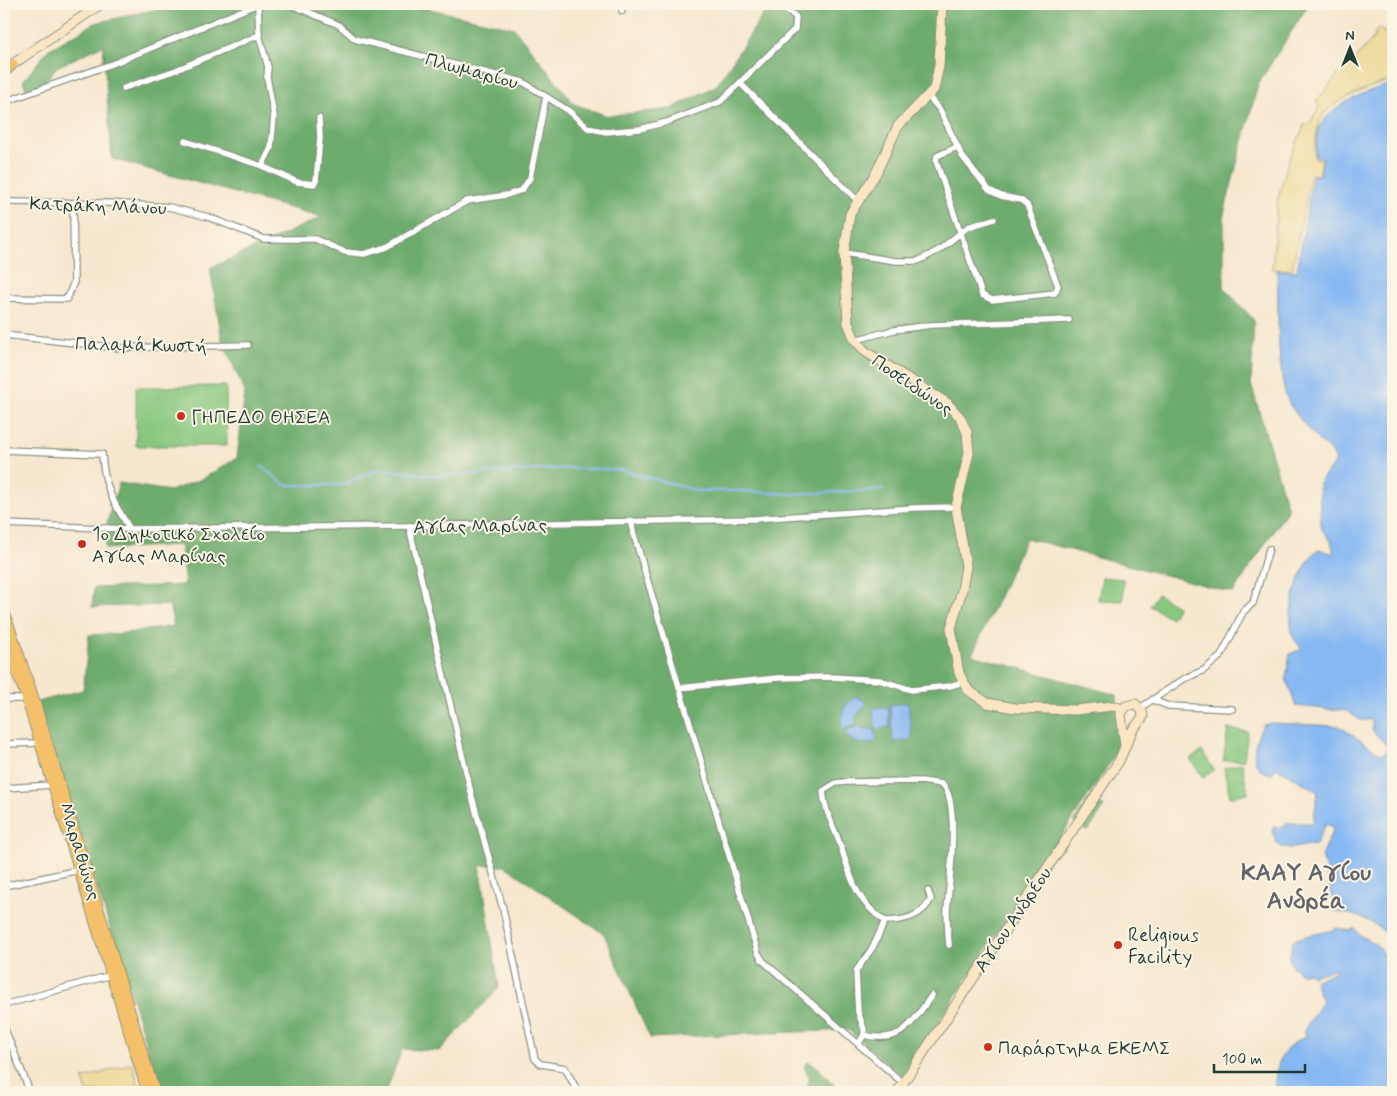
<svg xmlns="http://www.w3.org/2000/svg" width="1397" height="1096" font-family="Mynerve,sans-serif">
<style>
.green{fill:#87c77e;stroke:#538259}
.forest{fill:#6dac6d;stroke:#467450}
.sand{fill:#eeda9e;stroke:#868c69}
.water{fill:#86b8f3;stroke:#527a94}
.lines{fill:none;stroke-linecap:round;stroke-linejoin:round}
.stream{stroke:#86b8f3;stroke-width:2}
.street-casing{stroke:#8b9282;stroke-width:8}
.secondary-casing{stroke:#8b9282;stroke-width:11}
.primary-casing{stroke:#8b9282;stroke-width:11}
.street{stroke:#fff;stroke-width:5.5}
.secondary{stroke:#fbe6c3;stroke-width:9}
.primary{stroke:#f4c16a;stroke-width:9}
.poi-dot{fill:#c8321e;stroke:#fcf5e5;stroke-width:2}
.labels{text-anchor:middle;stroke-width:4;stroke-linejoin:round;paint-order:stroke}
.street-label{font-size:19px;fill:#1f3d34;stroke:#fcf5e5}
.poi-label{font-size:19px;fill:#1f3d34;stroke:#fcf5e5;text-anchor:start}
.district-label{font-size:24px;font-weight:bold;fill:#63656b;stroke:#fcf5e5}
</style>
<rect width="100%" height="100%" fill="#fcf5e5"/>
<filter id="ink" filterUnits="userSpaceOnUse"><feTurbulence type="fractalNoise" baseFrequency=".02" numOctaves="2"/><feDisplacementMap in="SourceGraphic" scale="10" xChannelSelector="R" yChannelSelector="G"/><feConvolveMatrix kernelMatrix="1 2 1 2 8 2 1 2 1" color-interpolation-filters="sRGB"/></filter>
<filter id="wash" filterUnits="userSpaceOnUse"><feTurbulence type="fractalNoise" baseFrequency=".0096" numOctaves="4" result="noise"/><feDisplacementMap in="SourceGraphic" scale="20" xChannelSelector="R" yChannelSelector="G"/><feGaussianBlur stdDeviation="1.12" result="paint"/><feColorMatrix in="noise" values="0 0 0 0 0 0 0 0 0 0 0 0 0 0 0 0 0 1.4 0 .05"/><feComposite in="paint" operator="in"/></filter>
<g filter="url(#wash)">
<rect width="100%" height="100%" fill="#f7e7cf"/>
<g class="green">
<polygon points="226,386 227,446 136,446 136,387"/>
<polygon points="1102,577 1123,579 1123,601 1098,600"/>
<polygon points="1157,594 1178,606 1171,618 1150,606"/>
<polygon points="1228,729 1248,732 1244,760 1223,761"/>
<polygon points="1202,751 1214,770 1203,778 1190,759"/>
<polygon points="1242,763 1248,793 1230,797 1224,768"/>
<polygon points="1090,798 1104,807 1088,831 1074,822"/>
</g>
<g class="forest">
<path d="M180,4H407L514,28L574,104L608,116L671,109L717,85L770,4L786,13L801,4H1304L1307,7L1258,84L1224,213V288L1254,320L1251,384L1288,509L1233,593L1026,538L972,655L1117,695L1119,749L903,1076L848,1030L650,1038L604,934L505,866L480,865L499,988L439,1051L402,1049L386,1092H160C123,961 78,832 37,702L83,690L89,635L127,633L174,626L169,605L92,607L94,588L185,585L180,545L106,549L104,533L119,483L170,491L204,478L237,458L245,392L222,340L210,268L322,217L112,159L103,45L57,67L42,85L26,90L23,81L48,50L95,23Z"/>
<polygon points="808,1062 815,1065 841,1092 793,1092 807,1085 810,1078 804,1067"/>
</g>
<g class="sand">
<path d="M1393,23V80C1373,85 1336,99 1323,115C1315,126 1316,145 1314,158L1322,160L1319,175L1311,174L1292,270L1272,269L1277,202L1289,159L1305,124L1310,123L1319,107L1316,102L1350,59L1353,61L1376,35L1374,33L1379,28L1385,33Z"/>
<polygon points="132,1063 141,1092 87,1092 83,1079"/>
</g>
<g class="water">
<path d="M1393,84V944C1381,922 1358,915 1335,911L1322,854L1334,827L1326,824L1316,844C1293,847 1274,857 1273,827H1286V823H1313L1318,792L1276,767L1272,774C1246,770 1254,742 1263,725L1271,723L1339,726L1382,755L1388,747L1372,730V720H1360L1347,711L1296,706L1286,678L1290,654L1302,649C1299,645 1295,641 1293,637C1285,610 1299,568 1318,549L1334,554L1331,541L1321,528L1319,483L1336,461C1332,450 1327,448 1319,441C1309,431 1298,417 1290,405C1275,377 1279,303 1277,270L1297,271L1313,175L1320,176L1323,158L1315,156C1317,148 1316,133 1320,126C1332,105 1371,88 1393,84Z"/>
<path d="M856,697L865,701L866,705L856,715V723L843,730C839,717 843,703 856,697Z"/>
<polygon points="908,703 912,740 893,742 890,705"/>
<polygon points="888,707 890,727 875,729 873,708"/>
<path d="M857,726L865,729H874L877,742C862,745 855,745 845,733Z"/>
<path d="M1337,928L1349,931L1355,928L1358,934L1377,945L1383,954L1393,986V1092H1275C1274,1066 1282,1045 1308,1036L1303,1032L1322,1001L1314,981L1336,971L1337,968L1312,976L1310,973H1300L1295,967L1293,968L1289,959L1293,941C1306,933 1323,935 1337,928Z"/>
</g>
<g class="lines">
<polyline class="stream" points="261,466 285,485 341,485 380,469 439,476 569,468 622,470 697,491 740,491 792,494 884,490"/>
</g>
</g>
<g filter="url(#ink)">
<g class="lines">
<defs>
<g id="street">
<polyline points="258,4 259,35 268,67 267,77 274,116 271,148 262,166"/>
<polyline points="289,4 339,25 355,39 523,82 569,111 588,128 606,132 640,129 667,122 720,102 795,29 796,17 780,4"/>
<polyline points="622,11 622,4"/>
<polyline points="741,84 857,200"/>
<polyline points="124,88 176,70 259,35"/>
<polyline points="928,96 940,110 962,156 989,190 1001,196 1021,200 1027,205 1058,286 1055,293 992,300 982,295 936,161 937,156 957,147"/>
<polyline points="4,102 112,64 258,4"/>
<polyline points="185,141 262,166 297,182 314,184 316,181 320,138 319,118"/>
<polyline points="4,202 106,203 169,207 208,217 264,239 315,239 345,252 364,254 387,247 467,201 507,195 522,190 530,178 546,97"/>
<polyline points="844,253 896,261 918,261 939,250 968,227 994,219"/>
<polyline points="4,298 67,299 74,282 73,203"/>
<polyline points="4,335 119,348 248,345"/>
<polyline points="855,340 894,330 931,325 1069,320"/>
<path d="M4,450L102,454C104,487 113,502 130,529"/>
<polyline points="633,521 632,528 758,953 763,961 903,1083"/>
<polyline points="4,524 128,529 409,526 754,519 913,508 956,507"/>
<polyline points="409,526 471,793 503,909 535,1059 541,1064 565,1068 578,1092"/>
<polyline points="679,688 778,678 831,677 879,680 912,690 950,686 963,682"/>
<polyline points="4,699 26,699"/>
<polyline points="1153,700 1168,706 1232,709"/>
<polyline points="1140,708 1184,679 1204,670 1221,656 1243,612 1253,603 1269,549"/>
<polyline points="4,744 40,743"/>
<polyline points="4,788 53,785"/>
<polyline points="4,886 79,870"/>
<path d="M885,921C852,899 851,873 838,839C832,823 824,808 823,791L836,783L846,782L921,781L942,784C961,800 949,885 947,910C947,921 948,933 949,945"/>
<polyline points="4,1005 111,975"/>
<polyline points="4,1027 30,1092"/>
<path d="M864,1035C903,1045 912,1022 932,995"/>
<path d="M859,1043L864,1035V1029L858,1012L856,971L873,947L885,921C904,921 922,917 931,899L928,891"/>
<path d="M602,1092C608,1086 612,1088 619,1092"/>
</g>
<g id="secondary">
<polyline points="942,4 939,66 934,89 898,126 875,175 850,214 844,253 848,323 855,340 866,352 947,403 960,417 967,432 969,453 956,507 966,566 962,590 951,628 959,673 968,690 987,703 1015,708 1075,710 1113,706 1123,709"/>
<polyline points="4,65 13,64 101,4"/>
<polyline points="897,1092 1119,761 1132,731 1143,717 1142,710 1135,704 1126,706 1121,714 1125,746"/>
</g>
<g id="primary">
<polyline points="4,12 4,4"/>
<polyline points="4,73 13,64"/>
<polyline points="4,610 32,692 155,1092"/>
<polyline points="4,639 25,695 147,1092"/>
</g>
</defs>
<use href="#street" class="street-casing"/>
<use href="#secondary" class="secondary-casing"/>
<use href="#primary" class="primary-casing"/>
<use href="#street" class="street"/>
<use href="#secondary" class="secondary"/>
<use href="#primary" class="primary"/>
</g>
</g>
<g class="poi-dot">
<circle cx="181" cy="416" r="5"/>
<circle cx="82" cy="544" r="5"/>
<circle cx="1118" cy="945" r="5"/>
<circle cx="988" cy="1047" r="5"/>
</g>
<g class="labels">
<g class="street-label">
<text transform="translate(472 70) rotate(15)" y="7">Πλωμαρίου</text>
<text transform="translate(98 205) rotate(2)" y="7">Κατράκη Μάνου</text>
<text transform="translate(141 344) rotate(1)" y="7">Παλαμά Κωστή</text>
<text transform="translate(913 384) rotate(34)" y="7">Ποσειδώνος</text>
<text transform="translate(480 525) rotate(-1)" y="7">Αγίας Μαρίνας</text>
<text transform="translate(81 851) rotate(73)" y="7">Μαραθώνος</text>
<text transform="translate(1012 919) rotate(-56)" y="7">Αγίου Ανδρέου</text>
</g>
<g class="poi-label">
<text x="191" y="423">ΓΗΠΕΔΟ ΘΗΣΕΑ</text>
<text x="92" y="540">1ο Δημοτικό Σχολείο<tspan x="92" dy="22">Αγίας Μαρίνας</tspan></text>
<text x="1128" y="941">Religious<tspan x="1128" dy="22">Facility</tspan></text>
<text x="998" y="1054">Παράρτημα ΕΚΕΜΣ</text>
</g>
<g class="district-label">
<text x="1306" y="880">ΚΑΑΥ Αγίου<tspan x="1306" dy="28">Ανδρέα</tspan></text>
</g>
</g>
<rect width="1397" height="1096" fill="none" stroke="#fcf5e5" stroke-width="20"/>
<g transform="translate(1350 48)" stroke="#fcf5e5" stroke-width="4" paint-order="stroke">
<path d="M0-4L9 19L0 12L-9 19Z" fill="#1f3d34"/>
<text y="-8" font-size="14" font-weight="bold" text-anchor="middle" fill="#1f3d34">N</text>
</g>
<path d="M1214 1064v8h91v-8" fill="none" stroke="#1f3d34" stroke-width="2.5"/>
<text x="1222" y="1064" font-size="15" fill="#1f3d34" stroke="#fcf5e5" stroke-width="4" paint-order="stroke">100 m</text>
</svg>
